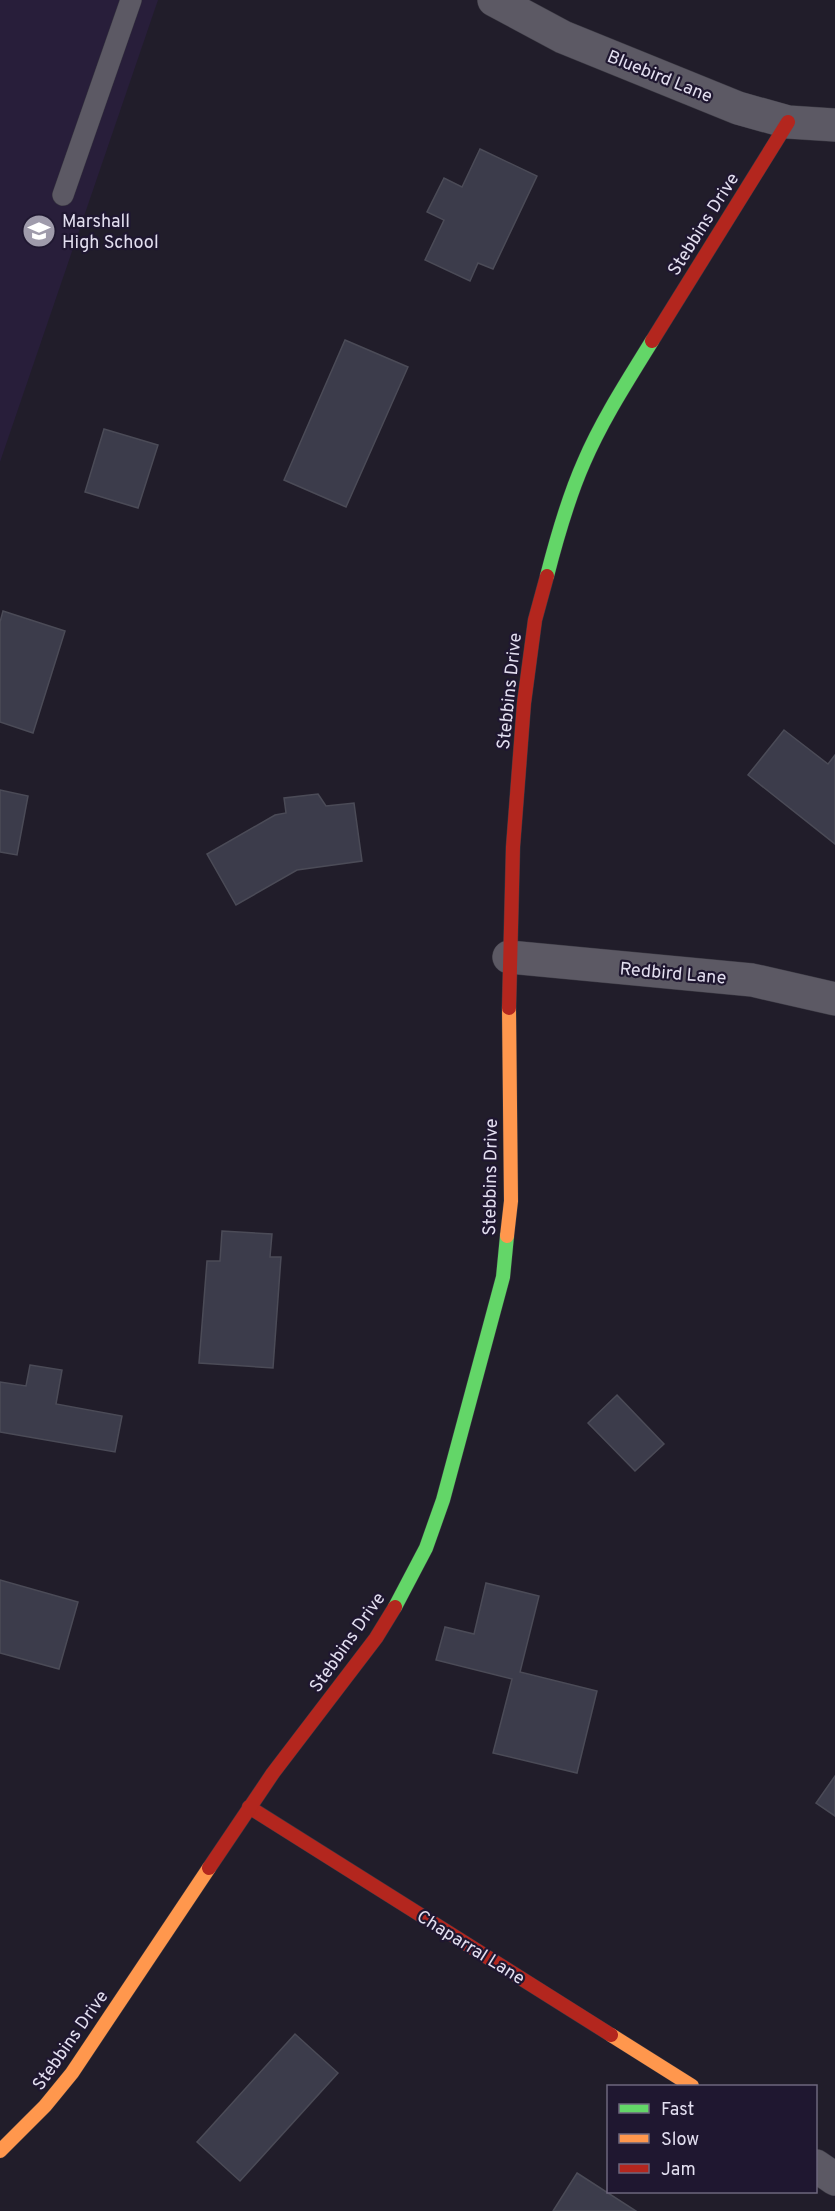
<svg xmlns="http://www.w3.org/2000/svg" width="835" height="2211" font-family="Overpass,sans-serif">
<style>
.built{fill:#281e3a}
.building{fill:#3c3c4b;stroke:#4b4b57;stroke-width:1.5}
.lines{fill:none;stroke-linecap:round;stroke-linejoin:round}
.lane-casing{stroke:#3a3842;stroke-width:22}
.street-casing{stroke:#3a3842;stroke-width:34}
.fast-casing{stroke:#3a3842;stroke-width:15}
.slow-casing{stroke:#3a3842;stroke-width:15}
.jam-casing{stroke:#3a3842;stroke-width:15}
.lane{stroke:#5c5964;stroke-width:21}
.street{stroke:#5c5964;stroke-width:33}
.fast{stroke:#63d668;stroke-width:14}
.slow{stroke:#ff974d;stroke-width:14}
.jam{stroke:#b3261e;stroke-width:14}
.labels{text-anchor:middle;stroke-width:4.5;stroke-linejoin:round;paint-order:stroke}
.street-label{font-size:18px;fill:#e3dff0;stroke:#1f1730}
.poi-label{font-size:18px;fill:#e3dff0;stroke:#1f1730;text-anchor:start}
</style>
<rect width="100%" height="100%" fill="#211d2a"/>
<polygon class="built" points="0,0 158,0 0,462"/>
<g class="building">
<polygon points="480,149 537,176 493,269 478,263 470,281 425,260 444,220 427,212 444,178 462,187"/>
<polygon points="345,340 408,367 346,507 284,480"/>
<polygon points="104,429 158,445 138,508 85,492"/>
<polygon points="3,611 65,631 33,733 0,722 0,622"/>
<polygon points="784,730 828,764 835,755 835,844 748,775"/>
<polygon points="0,790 28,796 17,855 0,852"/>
<polygon points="318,794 326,806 354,803 362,861 297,870 236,905 207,854 275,815 286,813 284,798"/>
<polygon points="222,1231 272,1234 270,1257 281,1257 273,1368 199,1363 207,1261 220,1261"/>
<polygon points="30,1365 62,1370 56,1404 122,1416 115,1452 0,1432 0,1382 26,1386"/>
<polygon points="617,1395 664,1444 635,1471 588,1423"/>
<polygon points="0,1580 78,1602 59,1669 0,1653"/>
<polygon points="486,1583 539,1596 520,1672 597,1691 577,1773 493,1753 512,1679 436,1660 445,1627 474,1634"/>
<polygon points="835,1776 835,1816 816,1803"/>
<polygon points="295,2034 338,2073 240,2181 197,2142"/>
<polygon points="577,2173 636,2211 553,2211"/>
</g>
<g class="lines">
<defs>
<polyline id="lane" points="63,195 131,0"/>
<g id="street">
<polyline points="494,0 563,37 738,108 788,122 835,125"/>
<polyline points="509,957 752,980 835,999"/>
<polyline points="816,2166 835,2179"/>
</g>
<g id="fast">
<path d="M547,576C557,537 568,498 584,462C602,420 628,380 652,341"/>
<polyline points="395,1607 426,1548 443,1500 503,1277 507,1236"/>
</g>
<g id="slow">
<polyline points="507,1236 511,1201 509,1008"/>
<polyline points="611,2035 692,2086"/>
<polyline points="0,2151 45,2106 72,2073 209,1868"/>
</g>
<g id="jam">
<polyline points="652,341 788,122"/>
<polyline points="509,1008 513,847 524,703 535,620 547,576"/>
<polyline points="249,1807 611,2035"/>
<polyline points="209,1868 273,1773 376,1638 395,1607"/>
</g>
</defs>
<use href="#lane" class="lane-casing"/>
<use href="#street" class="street-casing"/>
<use href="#fast" class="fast-casing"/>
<use href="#slow" class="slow-casing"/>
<use href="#jam" class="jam-casing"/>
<use href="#lane" class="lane"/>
<use href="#street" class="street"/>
<use href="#fast" class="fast"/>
<use href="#slow" class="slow"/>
<use href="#jam" class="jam"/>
</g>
<defs>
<symbol id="school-disc" viewBox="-11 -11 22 22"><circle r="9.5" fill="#9f9bab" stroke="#1f1730"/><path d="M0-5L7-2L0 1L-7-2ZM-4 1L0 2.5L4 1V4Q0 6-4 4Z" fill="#fff"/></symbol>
</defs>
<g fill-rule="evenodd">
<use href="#school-disc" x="20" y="212" width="38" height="38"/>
</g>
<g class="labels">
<g class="street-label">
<text transform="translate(660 76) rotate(22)" y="6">Bluebird Lane</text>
<text transform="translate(703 224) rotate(-58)" y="6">Stebbins Drive</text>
<text transform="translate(509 691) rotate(-84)" y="6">Stebbins Drive</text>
<text transform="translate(673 973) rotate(5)" y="6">Redbird Lane</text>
<text transform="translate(490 1177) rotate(-89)" y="6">Stebbins Drive</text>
<text transform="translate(347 1642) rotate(-55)" y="6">Stebbins Drive</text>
<text transform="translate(471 1947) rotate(32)" y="6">Chaparral Lane</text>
<text transform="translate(70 2040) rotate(-55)" y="6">Stebbins Drive</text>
</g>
<g class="poi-label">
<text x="62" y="227">Marshall<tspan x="62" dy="21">High School</tspan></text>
</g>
</g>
<rect x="607" y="2085" width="210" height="108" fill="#1f1730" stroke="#6d677d" stroke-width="1.5"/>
<rect x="619" y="2104" width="30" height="9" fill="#63d668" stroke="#6d677d" stroke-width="1.5"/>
<text x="661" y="2115" font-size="18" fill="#e3dff0">Fast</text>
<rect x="619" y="2134" width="30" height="9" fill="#ff974d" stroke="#6d677d" stroke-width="1.5"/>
<text x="661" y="2145" font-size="18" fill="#e3dff0">Slow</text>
<rect x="619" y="2164" width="30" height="9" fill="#b3261e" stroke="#6d677d" stroke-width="1.5"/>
<text x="661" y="2175" font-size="18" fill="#e3dff0">Jam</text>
</svg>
